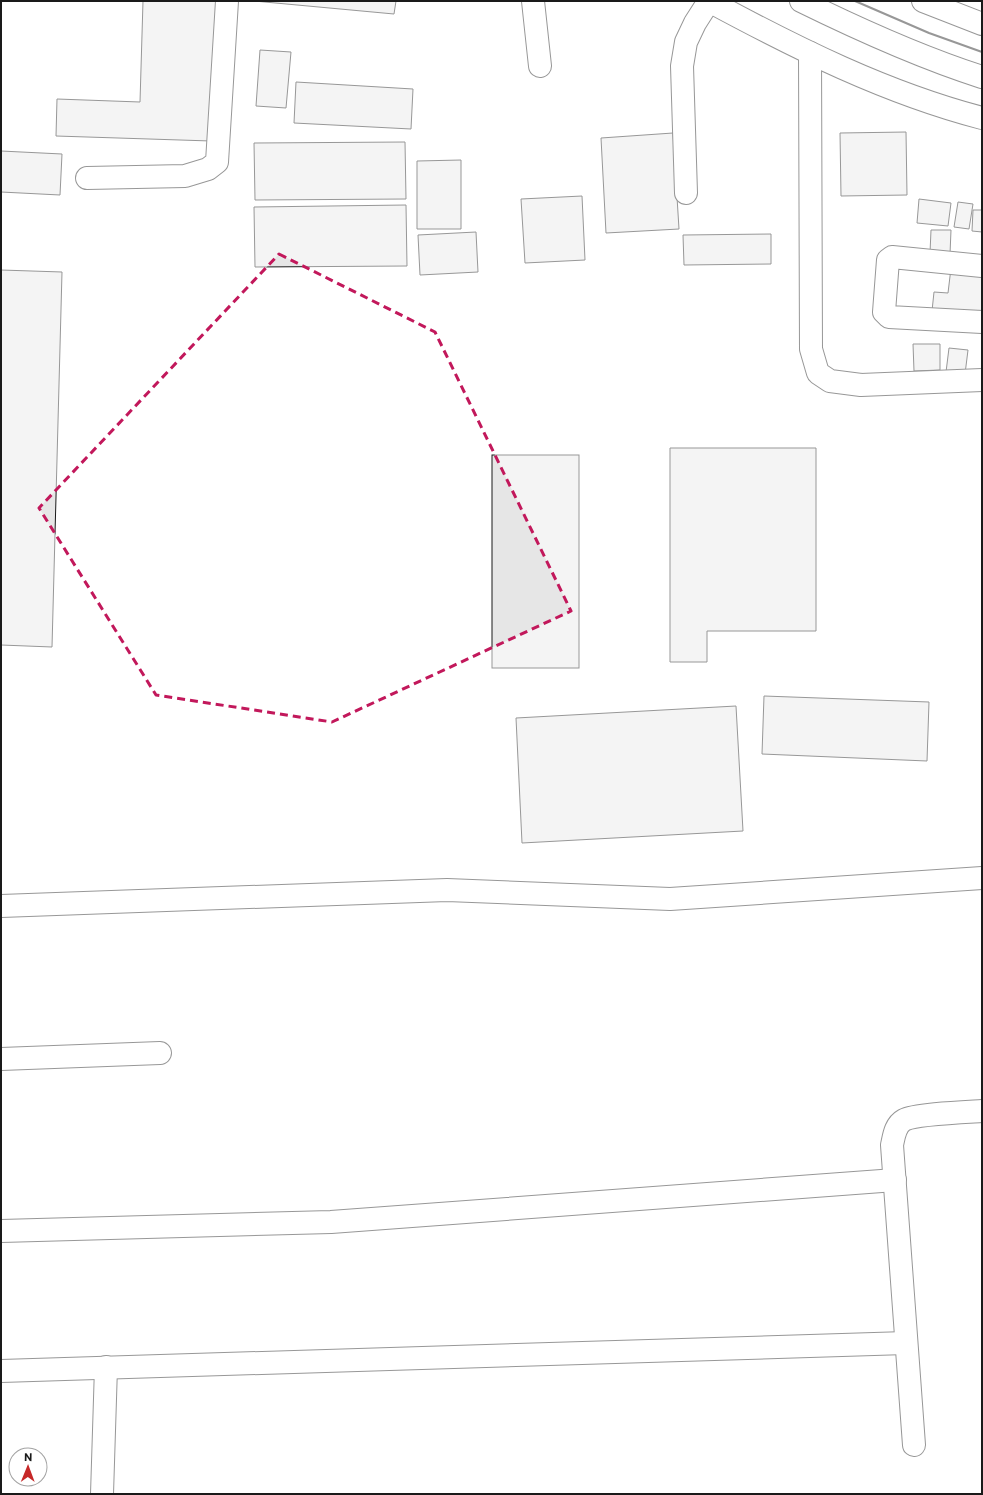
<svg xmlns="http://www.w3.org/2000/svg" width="983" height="1495" font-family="Commissioner,sans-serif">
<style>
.building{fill:#e6e6e6;stroke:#1a1a1a}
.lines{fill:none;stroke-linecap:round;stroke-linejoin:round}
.minor-casing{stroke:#1a1a1a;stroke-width:24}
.highway-casing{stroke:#1a1a1a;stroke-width:24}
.minor{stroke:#fff;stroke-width:22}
.highway{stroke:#fff;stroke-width:22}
.wall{stroke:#1a1a1a;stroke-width:2}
.marked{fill:none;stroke:#c2185b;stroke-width:3;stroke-dasharray:8 5;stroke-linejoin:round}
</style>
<rect width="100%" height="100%" fill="#fff"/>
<g class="building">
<polygon points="143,1 216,1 211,141 56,136 57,99 140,102"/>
<polygon points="254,1 396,1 394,14"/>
<polygon points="260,50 291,52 286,108 256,106"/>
<polygon points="296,82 413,89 411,129 294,123"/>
<polygon points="906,132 907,195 841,196 840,133"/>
<polygon points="673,133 679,229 606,233 601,138"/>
<polygon points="405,142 406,199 255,200 254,143"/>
<polygon points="1,151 62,154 60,195 1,192"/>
<polygon points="461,160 461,229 417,229 417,161"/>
<polygon points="582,196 585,260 525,263 521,199"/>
<polygon points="919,199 951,203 948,226 917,223"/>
<polygon points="958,202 973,204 969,229 954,227"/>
<polygon points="406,205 407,266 255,267 254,207"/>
<polygon points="973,210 982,210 982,232 972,231"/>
<polygon points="931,230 951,230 950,254 930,253"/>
<polygon points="476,232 478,272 420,275 418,235"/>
<polygon points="771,234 771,264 684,265 683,235"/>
<polygon points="951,268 982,271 982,316 932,311 934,292 948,293"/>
<polygon points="1,270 62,272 52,647 1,645"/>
<polygon points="913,344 940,344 940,370 914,371"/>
<polygon points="949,348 968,350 965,374 946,372"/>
<polygon points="670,448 816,448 816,631 707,631 707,662 670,662"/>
<rect x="492" y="455" width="87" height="213"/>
<polygon points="764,696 929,702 927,761 762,754"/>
<polygon points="736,706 743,831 522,843 516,718"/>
</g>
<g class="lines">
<defs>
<g id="minor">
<polyline points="533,1 540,66"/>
<path d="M709,1C796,48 886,93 982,118"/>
<polyline points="810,53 811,349 818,373 830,381 861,385 982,380"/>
<polyline points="87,178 185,176 208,169 217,162 227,1"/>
<polyline points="686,193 682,66 686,42 695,23 709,1"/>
<polyline points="982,266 892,257 888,260 884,312 889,317 982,322"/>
<polyline points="1,906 447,890 670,899 982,878"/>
<polyline points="1,1059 160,1053"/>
<polyline points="1,1231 331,1222 895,1180"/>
<polyline points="1,1371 906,1343"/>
<path d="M914,1445L892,1145C894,1136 895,1125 904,1120C915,1114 966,1112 982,1111"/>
<polyline points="102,1494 106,1367"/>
</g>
<g id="highway">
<path d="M801,1C860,30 919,57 982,77"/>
<polyline points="923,1 982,24"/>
</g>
</defs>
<use href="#minor" class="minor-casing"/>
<use href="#highway" class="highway-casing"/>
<use href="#minor" class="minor"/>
<use href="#highway" class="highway"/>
<polyline class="wall" points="855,1 929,33 982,52"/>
</g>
<path d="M0 0H983V1495H0ZM279,254L435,332L571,611L332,722L156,695L39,508Z" fill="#fff" fill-opacity=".55" fill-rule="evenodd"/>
<path class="marked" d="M279,254L435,332L571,611L332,722L156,695L39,508Z"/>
<rect width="983" height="1495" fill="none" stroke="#1a1a1a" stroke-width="4"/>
<g transform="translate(28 1467) rotate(1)"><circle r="19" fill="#ffffff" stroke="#a3a3a3"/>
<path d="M0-3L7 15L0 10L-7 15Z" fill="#c62828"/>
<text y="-6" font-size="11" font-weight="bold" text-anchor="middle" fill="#1a1a1a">N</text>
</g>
</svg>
